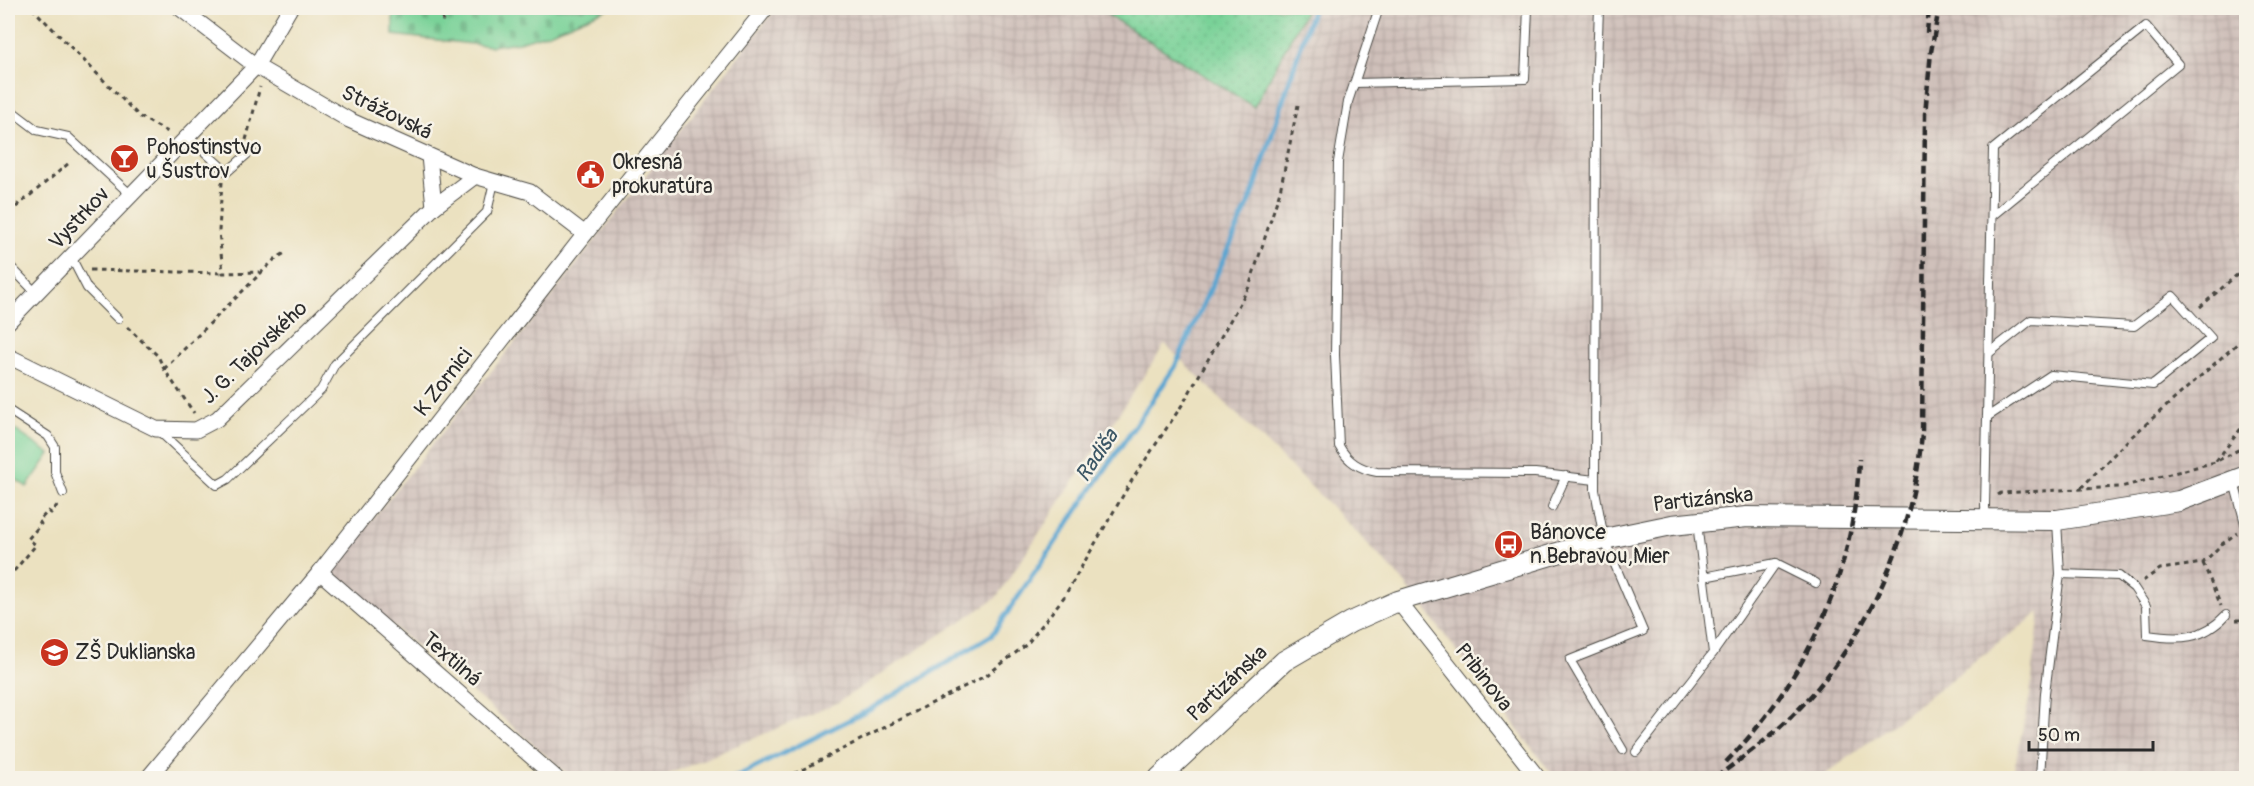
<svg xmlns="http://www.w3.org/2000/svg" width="2254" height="786" font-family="Pangolin,sans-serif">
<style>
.industrial{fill:url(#industrial-grid)}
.grass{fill:url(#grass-dots);stroke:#527e62;stroke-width:1.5}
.cemetery{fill:url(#cemetery-stones);stroke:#527e62;stroke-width:1.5}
.pitch{fill:#79d298;stroke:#527e62;stroke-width:1.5}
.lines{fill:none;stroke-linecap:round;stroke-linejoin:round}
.stream{stroke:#58a5d1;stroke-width:5}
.service-casing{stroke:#484641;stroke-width:10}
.minor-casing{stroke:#484641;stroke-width:17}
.tertiary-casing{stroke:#484641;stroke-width:22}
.path{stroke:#484641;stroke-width:3;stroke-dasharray:4.5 4.5;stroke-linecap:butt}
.service{stroke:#fff;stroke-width:8}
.minor{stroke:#fff;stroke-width:15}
.tertiary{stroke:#fff;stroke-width:20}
.rail{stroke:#2b2b2b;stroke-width:4.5;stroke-dasharray:9 4.5;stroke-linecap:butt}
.labels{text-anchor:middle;stroke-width:5;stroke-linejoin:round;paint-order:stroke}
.street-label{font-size:21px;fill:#2b2b2b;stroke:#f7f3e8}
.poi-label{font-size:21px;fill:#2b2b2b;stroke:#f7f3e8;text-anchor:start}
.water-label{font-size:22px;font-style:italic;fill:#3b5665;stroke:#f7f3e8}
</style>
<defs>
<pattern id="industrial-grid" width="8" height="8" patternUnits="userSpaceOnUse" patternTransform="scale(1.5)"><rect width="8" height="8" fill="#cfc0ba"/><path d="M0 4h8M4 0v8" fill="none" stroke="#b2a5a0"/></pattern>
<pattern id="grass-dots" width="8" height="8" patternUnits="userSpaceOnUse" patternTransform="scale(1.5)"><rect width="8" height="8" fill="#79d298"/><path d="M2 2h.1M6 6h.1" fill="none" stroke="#69b483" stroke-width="1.8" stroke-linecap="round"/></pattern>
<pattern id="cemetery-stones" width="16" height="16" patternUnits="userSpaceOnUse" patternTransform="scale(1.5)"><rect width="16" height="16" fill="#79d298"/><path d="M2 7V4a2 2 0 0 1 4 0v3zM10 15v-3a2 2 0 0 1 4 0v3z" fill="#69b483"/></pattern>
</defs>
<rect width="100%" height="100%" fill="#f7f3e8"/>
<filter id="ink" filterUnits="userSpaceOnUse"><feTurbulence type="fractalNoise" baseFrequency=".0167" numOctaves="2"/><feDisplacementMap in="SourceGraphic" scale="12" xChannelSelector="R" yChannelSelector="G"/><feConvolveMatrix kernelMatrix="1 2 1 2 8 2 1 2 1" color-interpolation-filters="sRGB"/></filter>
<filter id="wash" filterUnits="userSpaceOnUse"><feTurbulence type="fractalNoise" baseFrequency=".008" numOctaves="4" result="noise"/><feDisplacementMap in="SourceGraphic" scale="24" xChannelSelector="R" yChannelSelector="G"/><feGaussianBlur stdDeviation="1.35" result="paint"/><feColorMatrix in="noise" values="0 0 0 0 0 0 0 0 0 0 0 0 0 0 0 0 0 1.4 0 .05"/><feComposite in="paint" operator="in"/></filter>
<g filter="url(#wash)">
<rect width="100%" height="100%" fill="#ebe1c0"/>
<polygon class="industrial" points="776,8 1097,8 1253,107 1307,8 2246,8 2246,778 2012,778 2030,695 2040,612 1821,778 1555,778 1403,581 1348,523 1165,344 996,598 837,703 693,764 659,778 572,778 496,712 329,573 544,306"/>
<polygon class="grass" points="1097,8 1307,8 1254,107"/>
<polygon class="cemetery" points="393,8 609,8 549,33 519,42 490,46 393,35"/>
<polygon class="pitch" points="8,425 50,454 27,487 8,474"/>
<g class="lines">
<polyline class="stream" points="734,778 869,710 992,635 1175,367 1252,196 1313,8"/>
</g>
</g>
<g filter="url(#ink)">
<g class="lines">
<defs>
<g id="service">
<path d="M1379,8L1348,102L1338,162L1335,355L1339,446C1348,462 1360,469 1377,472L1535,473L1595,480"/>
<polyline points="1599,8 1596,91 1595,490 1604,539 1643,631 1570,660 1623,750"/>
<polyline points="1355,83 1525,79 1528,8"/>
<polyline points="12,111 37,130 68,137 130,194"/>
<polyline points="188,137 227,172 252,150"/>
<polyline points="71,257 87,288 118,319"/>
<polyline points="8,264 36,293"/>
<polyline points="8,410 48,436 55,447 55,472 63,493"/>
<polyline points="1987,417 2051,375 2153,385 2211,338 2173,296 2134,326 2031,320 1989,353"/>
<polyline points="159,431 217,485 228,479 321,390 335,364 487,212 494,182"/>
<polyline points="2234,482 2246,527"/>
<polyline points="1552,507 1566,476"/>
<polyline points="1986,519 1985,506 1993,149 2146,26 2178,64 1992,216"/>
<path d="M2060,574L2119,576L2134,588L2146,606L2147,635C2179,640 2203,640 2226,615"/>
<polyline points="1704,577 1776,563"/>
<polyline points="1713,653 1776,563 1816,583"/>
<polyline points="1636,752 1713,653 1697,523"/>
<polyline points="2040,778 2045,693 2060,574 2057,521"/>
</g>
<g id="minor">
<polyline points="180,8 256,66 349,120 475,176 530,192 585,234"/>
<polyline points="429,156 434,207"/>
<polyline points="8,322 256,66 290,8"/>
<polyline points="8,356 156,429 196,430 217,419 434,207 475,176"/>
<polyline points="320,572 556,778"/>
<polyline points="1398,601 1538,778"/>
<polyline points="148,778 320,572 585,234 766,8"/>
</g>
<polyline id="tertiary" points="1159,778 1284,661 1351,622 1398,601 1604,539 1672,525 1747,517 2057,520 2179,501 2246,476"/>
</defs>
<use href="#service" class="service-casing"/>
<use href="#minor" class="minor-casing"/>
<use href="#tertiary" class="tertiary-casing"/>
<g class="path">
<polyline points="32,8 140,117 170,133"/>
<polyline points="442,8 443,24"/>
<polyline points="552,8 553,16"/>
<polyline points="246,140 260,87"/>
<polyline points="222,182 219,231 223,273 260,272"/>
<polyline points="8,206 18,204"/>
<polyline points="8,211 15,208 69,163"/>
<polyline points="90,270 223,273"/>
<polyline points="8,294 16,289"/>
<polyline points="2200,307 2246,267"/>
<polyline points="127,327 158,356 164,369 194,413"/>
<polyline points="164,369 275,259 285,253"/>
<polyline points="2216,461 2246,422"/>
<polyline points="2081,488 2129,439 2246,336"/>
<polyline points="1998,495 2001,493 2121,487 2215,462 2246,446"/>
<polyline points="2203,563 2221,606"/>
<polyline points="8,578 36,545 28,539 41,524 39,521 48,511 51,513 58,504"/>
<polyline points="2143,581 2160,569 2203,563 2222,544 2237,533"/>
<polyline points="2236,620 2246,620"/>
<polyline points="786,778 987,675 1027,644 1064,597 1132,480 1184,402 1249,287 1280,191 1298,105"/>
</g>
<use href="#service" class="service"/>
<use href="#minor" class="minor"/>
<use href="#tertiary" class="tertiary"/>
<g class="rail">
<polyline points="1927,33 1929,8"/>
<path d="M1726,762C1806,681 1855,573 1859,459"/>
<path d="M1715,778C1741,759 1767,740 1790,718C1866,643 1913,539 1922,433L1925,114L1931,52L1939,8"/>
</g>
</g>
</g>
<defs>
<symbol id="bar-disc" viewBox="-11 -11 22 22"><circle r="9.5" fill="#c8321e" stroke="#f7f3e8"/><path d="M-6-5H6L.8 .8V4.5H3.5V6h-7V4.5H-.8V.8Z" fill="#fff"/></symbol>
<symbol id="civic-disc" viewBox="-11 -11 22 22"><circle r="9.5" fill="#c8321e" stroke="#f7f3e8"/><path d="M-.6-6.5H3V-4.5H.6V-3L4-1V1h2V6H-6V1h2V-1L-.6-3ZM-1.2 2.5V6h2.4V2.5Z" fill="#fff"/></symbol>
<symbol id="bus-disc" viewBox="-11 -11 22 22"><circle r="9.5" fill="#c8321e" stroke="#f7f3e8"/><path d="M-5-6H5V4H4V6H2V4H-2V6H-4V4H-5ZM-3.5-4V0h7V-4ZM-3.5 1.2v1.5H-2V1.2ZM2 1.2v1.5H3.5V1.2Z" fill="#fff"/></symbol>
<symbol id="school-disc" viewBox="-11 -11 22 22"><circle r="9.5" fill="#c8321e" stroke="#f7f3e8"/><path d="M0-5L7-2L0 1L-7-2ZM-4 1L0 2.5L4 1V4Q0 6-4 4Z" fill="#fff"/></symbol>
</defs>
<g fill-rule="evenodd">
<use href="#bar-disc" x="108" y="142" width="33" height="33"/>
<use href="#civic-disc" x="574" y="158" width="33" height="33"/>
<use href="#bus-disc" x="1492" y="528" width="33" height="33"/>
<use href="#school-disc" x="38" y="636" width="33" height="33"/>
</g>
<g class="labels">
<g class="street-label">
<text transform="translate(387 112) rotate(26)" y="7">Strážovská</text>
<text transform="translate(79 218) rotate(-47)" y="7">Vystrkov</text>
<text transform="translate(254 352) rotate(-44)" y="7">J. G. Tajovského</text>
<text transform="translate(443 382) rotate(-52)" y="7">K Zornici</text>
<text transform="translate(1703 499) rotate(-6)" y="7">Partizánska</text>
<text transform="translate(452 659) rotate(41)" y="7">Textilná</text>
<text transform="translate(1484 677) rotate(52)" y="7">Pribinova</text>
<text transform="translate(1227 683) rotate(-43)" y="7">Partizánska</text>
</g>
<g class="poi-label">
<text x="146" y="154">Pohostinstvo<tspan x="146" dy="24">u Šustrov</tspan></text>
<text x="612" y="169">Okresná<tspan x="612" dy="24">prokuratúra</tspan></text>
<text x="1530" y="539">Bánovce<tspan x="1530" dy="24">n.Bebravou,Mier</tspan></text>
<text x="75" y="659">ZŠ Duklianska</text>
</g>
<g class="water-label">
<text transform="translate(1096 455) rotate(-56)" y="8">Radiša</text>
</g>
</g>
<rect width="2254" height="786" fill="none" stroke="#f7f3e8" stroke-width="30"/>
<path d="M2029 741v9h124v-9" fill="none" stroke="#2b2b2b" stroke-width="3"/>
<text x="2038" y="741" font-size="18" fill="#2b2b2b" stroke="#f7f3e8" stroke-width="4.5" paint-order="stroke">50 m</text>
</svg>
